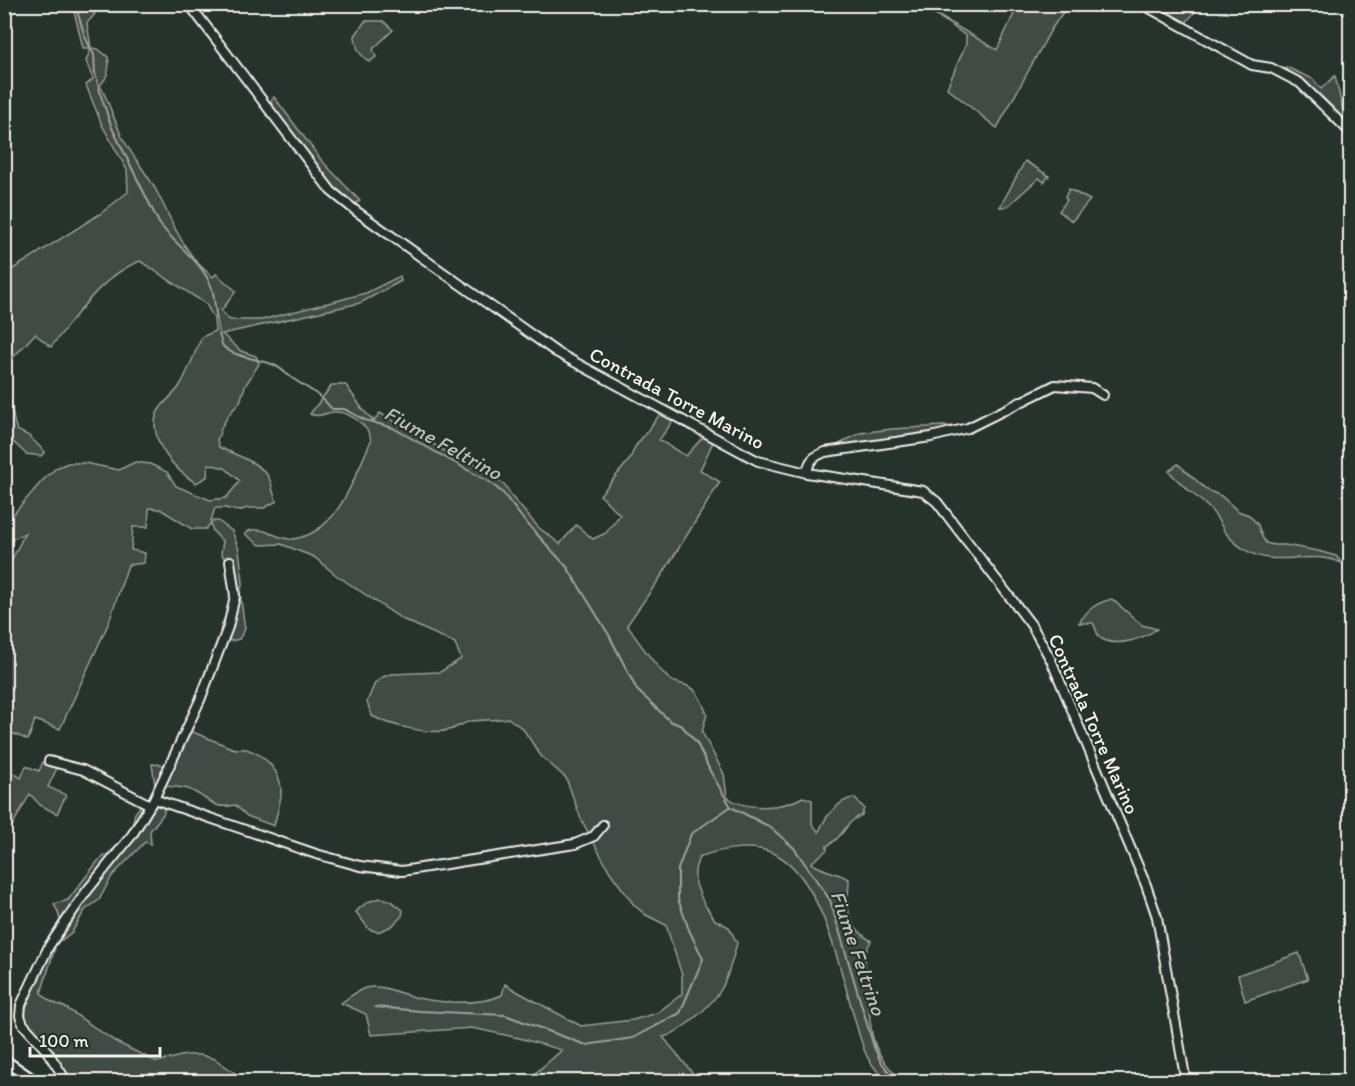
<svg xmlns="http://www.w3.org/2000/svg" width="1355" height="1086" font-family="Itim,sans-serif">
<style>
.green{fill:#414b45;stroke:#9a9e96;stroke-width:1.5}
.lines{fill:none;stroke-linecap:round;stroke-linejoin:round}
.stream{stroke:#9fa39b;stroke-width:2}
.minor-casing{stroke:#f4f1e8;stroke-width:12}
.tertiary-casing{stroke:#f4f1e8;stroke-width:14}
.minor{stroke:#26332d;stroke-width:8}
.tertiary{stroke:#26332d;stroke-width:9}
.labels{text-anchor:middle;stroke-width:4.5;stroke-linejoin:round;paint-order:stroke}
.street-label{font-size:20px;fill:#f4f1e8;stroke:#26332d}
.water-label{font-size:21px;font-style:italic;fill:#bcbdb5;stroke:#26332d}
</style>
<rect width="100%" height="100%" fill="#26332d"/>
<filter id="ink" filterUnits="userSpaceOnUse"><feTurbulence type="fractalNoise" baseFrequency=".0167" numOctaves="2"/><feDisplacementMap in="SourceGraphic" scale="12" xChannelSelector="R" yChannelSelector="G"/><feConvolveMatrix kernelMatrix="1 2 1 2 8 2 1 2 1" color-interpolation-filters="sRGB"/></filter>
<g filter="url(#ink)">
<g class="green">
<polygon points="1018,5 1068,5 1052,28 997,128 947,88 966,44 966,36 932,12 997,50"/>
<polygon points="1149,5 1201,5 1187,21 1188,28"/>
<path d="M77,6H87L95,14L87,23L91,48L98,49L108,57C110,67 108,78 100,85C109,102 114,120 122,137C132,156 147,173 157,192C173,223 184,255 213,277L216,274L236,291L221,311L230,320H261L336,301L366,293L400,276L401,281L360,303L222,334L241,351L256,356L259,364L245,386L240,402L230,413L223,424L217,440L219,447C233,454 262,463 269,478C273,485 272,494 277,501L264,508H248L238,511L225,508H215L210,524L206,529H192L160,509L149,508L148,527H133L131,550L145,553L144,563L128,565L109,622L60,729L35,720L28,740L5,730V574L25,533L13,539L5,549V524L41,482L56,468L68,463H85L119,470L135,462L150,464L167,472L176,486L210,500L226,498L240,481L225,468L208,464L207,477L196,483C175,470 150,443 156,416C159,405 173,396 179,387C189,371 194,353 202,337L215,331L214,319L206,304L140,261C101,276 77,315 51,347L35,334L5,366V274L100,214L128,192L127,170L102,125L86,85L93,79L86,61L91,48H83L74,11Z"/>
<path d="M365,21H383L393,30L373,49L376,57L369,62C359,54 356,48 355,36Z"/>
<path d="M1286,67L1313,79L1321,89L1335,76L1343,110L1350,121V125C1330,106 1312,82 1285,72Z"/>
<polygon points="274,97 322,161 360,201 354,204 333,187 268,105"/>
<polygon points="1025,161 1049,176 1044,182 1039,178 1008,206 1000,207"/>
<polygon points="1069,189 1090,200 1072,221 1059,211 1067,200 1065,197"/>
<path d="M332,385H346L363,410L374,421L380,413L455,457L471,461L505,485L512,497L538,527L560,544L576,525L593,539L606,533L620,515L600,495L630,459L635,447L661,413L673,421L659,440L686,456L703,437L713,442L700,470L720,482L662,575L627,625C640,644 652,662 668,678C675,684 682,683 690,687C699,691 703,706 707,714L702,732L724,774L727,797C746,811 782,809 803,797L812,800V824L819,832C824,818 839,799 854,798L864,808L862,815C843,823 846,836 827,846V850L811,863C825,872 836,872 849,879C848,909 843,923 871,941C861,959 866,964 868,981C871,1024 865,1051 904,1081H886C878,1072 869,1063 865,1052C845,1000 829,880 775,854C754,843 720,849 699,857L695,869V882L703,902L715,920L729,927L737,943C733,958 729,974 722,988C713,1004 681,1033 663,1037L699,1081H541V1080L531,1077L562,1050L519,1038L472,1028L371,1035L366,1014L341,1003C348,998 357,991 365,988C381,984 396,992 410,996C434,1003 479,1006 502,995L505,984L518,992L581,1026L633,1020L657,1013L682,994V975L666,925L646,915L634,905L610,872L596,847L581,819L566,778L541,756L523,729L508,718C494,721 483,719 471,721C463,723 457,728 449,730C429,735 391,726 372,716L367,702L375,683L383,677L392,674L440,672L461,659L455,643L402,619L336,575L314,557L281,544L260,545L245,534L248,531C265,525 278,541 293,539C339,533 354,477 371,441C370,426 349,411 334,412C325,413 319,418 310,414Z"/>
<path d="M5,387L7,388C13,401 11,416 17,430L29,436L45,452L41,456L26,454L7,436L5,441Z"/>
<polygon points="943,426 966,427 925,436 832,448 860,433 892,429"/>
<path d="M1178,464L1207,490L1221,496L1238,511L1249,515L1258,525L1262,537L1266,543L1274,545H1285L1318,551L1336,556L1342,563C1315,552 1294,561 1268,558C1251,556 1235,545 1225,532C1220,524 1216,515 1210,509C1196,495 1180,485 1169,471Z"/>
<polygon points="213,521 218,521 232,531 239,550 243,582 240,593 245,629 239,639 231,641 222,636 220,632 221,626 230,606 231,564 229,560 224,558 221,553 223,542 213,531 211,525"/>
<path d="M1112,599L1142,625L1157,629C1144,638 1118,648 1102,639C1096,636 1097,629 1093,623H1079C1088,609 1096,603 1112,599Z"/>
<path d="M188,730C203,736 217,742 232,748C237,750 241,748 246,749C264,754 280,771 281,789C282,802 276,814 274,826L247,816L235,805C212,811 207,796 188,789C178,786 165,787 155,785L152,764L169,765Z"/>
<polygon points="43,762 57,768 48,787 66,795 57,814 40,805 30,794 5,838 4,767 21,778 26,766 39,771"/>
<polygon points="150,801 164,807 164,813 150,831 151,844 145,842 112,876 99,900 85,910 72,932 62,940 58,940 56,938 62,928 58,912 54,904 68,900 98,861 123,842 132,826 135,813 142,804 146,808"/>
<path d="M382,898L391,901L403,910L402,916L392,926L378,932L369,929L356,912C364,903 370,900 382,898Z"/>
<polygon points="55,948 41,993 50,1001 66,1008 116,1042 157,1062 185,1055 201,1055 215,1059 246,1081 72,1081 63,1067 27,1023 25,1010 45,960"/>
<polygon points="1299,953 1308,979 1245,1001 1238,975"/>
</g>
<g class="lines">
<g class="stream">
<path d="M75,4L85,37L94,55L95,73L102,99L112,128L159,223C175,246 206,263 213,292C215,302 218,340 223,346C232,357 260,359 274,365C281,368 286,374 292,378C307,388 321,395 332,409H344L365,420L393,428L489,482L503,493L523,519L567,567L609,635L637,690L670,721L682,726L697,743L710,771L731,807L770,827L794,848L830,900L874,1047L881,1062L897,1082"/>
<polyline points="375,1007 420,1011 505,1015 586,1045 633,1038 680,1013 703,959 689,930 678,899 678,869 691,834 730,807"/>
</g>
<defs>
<g id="minor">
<polyline points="189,4 331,191 356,211 556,352 758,461 807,473 923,491 937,502 1032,626 1051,660 1146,885 1157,917 1186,1082"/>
<polyline points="1142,4 1252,65 1271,68 1300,83 1350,132"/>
<path d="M807,473C809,460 813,457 825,452L931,437L968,428L1055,385L1092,388L1103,395"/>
<polyline points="49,761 83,770 150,805"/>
<polyline points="154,799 316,854 360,866 402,871 575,844 594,836 603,825"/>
<polyline points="67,1082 47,1051 23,1024 20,1016 21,1005 49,946 86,892 132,835 154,799 200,700 228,627 235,596 230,561"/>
</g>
<polyline id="tertiary" points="4,1060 36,1082"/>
</defs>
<use href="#minor" class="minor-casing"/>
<use href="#tertiary" class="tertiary-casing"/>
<use href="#minor" class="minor"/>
<use href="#tertiary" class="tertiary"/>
</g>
</g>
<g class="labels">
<g class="street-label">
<text transform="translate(677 398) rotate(28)" y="7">Contrada Torre Marino</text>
<text transform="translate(1094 724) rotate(66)" y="7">Contrada Torre Marino</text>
</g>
<g class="water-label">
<text transform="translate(443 443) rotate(29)" y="7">Fiume Feltrino</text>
<text transform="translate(858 953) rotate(71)" y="7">Fiume Feltrino</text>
</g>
</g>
<rect width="1355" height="1086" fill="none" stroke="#26332d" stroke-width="24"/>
<rect x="12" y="12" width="1331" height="1062" fill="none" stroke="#f4f1e8" stroke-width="2" filter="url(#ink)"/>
<path d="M30 1047v9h130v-9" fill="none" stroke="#f4f1e8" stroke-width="3"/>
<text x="39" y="1047" font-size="18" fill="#f4f1e8" stroke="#26332d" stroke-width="4.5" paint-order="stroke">100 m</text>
</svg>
